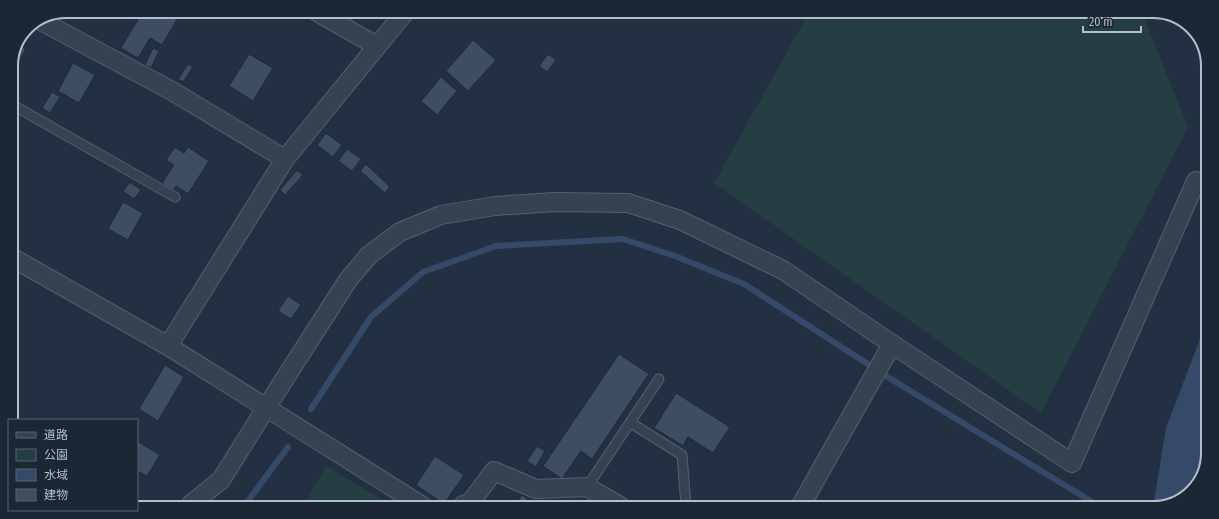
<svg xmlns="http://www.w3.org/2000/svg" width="1219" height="519" font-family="'Fira Sans Condensed','Noto Sans JP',sans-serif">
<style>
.green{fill:#253e42}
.water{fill:#354a69}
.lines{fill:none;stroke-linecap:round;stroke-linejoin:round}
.stream{stroke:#354a69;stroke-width:6}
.building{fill:#3f4d61;stroke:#1e2938}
.lane-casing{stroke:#55606e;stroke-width:11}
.street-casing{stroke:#55606e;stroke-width:20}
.lane{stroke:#374251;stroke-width:9}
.street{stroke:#374251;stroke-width:18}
.rim{fill:none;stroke:#b4bdcb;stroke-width:2}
</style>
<rect width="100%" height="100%" fill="#233041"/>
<g class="green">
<polygon points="808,14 1143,15 1188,127 1041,413 714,183"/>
<polygon points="326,466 391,505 304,505"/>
</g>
<polygon class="water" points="1205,326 1204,474 1184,499 1153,508 1166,428"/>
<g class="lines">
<g class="stream">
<polyline points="311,409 371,317 423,272 496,246 623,239 675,256 744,284 891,379 1102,508"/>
<polyline points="245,505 288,447"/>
</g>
</g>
<g class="building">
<polygon points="107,11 123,11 118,19"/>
<polygon points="143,11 164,11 177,20 162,45 150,38 138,58 121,48"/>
<polygon points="473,40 496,60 468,91 446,71"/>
<polygon points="19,45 26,49 12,72 11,72 11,63"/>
<polygon points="153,48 159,51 151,68 145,65"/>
<polygon points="249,54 273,68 253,101 229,86"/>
<polygon points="548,54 556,60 547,72 539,66"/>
<polygon points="73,63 95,75 79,103 58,91"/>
<polygon points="188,64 193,67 183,82 178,79"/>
<polygon points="441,77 457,91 437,115 421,101"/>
<polygon points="52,92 60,97 50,113 42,108"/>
<polygon points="326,133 342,145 333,157 317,145"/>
<polygon points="175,147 184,153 188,147 209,161 188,194 176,186 173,190 162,183 174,165 166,160"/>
<polygon points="347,149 361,159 352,171 338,161"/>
<polygon points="366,164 390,187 385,193 360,171"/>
<polygon points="297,170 303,175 285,195 280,190"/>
<polygon points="130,182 141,190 134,199 123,191"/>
<polygon points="123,202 143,213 128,240 108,229"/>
<polygon points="288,296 301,305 291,319 278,311"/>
<polygon points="619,354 649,374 592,459 581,451 562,479 543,466"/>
<polygon points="165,365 184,377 158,421 139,409"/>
<polygon points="676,393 730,427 713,453 688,437 683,446 654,428"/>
<polygon points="137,441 160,455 147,476 137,471"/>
<polygon points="537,446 545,451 536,467 527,461"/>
<polygon points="435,456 464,475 444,504 416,485"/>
<polygon points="522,495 532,503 530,506 514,506"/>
</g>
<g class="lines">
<defs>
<g id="lane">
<polyline points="11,104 175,197"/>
<polyline points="631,423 682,455 686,506"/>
<polyline points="587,487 659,379"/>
</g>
<g id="street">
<polyline points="317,12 377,46"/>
<polyline points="41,21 172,91 285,159"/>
<polyline points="11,257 168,346 421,505"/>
<polyline points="168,346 285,159 405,12"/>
<polyline points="191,504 221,480 266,408 348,280 369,255 400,232 441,215 495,206 555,202 628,203 680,220 783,270 892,344 1072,463 1196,181 1207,185"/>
<polyline points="463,505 470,503 494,471 536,489 587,487 620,506"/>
<polyline points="800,507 892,344"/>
</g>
</defs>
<use href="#lane" class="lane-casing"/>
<use href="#street" class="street-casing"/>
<use href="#lane" class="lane"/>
<use href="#street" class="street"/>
</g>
<path d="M0 0H1219V519H0ZM66 18H1153A48 48 0 0 1 1201 66V453A48 48 0 0 1 1153 501H66A48 48 0 0 1 18 453V66A48 48 0 0 1 66 18Z" fill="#1c2736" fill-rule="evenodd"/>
<path class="rim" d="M66 18H1153A48 48 0 0 1 1201 66V453A48 48 0 0 1 1153 501H66A48 48 0 0 1 18 453V66A48 48 0 0 1 66 18Z"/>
<rect x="8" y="419" width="130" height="92" fill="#1c2736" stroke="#596372"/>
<rect x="16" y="432" width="20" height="6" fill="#374251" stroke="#596372"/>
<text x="44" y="439" font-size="12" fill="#b4bdcb">道路</text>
<rect x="16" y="449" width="20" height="12" fill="#253e42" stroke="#596372"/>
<text x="44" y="459" font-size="12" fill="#b4bdcb">公園</text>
<rect x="16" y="469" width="20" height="12" fill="#354a69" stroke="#596372"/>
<text x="44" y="479" font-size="12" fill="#b4bdcb">水域</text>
<rect x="16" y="489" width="20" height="12" fill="#3f4d61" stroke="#596372"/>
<text x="44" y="499" font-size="12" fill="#b4bdcb">建物</text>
<path d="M1083 26v6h58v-6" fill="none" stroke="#b4bdcb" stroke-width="2"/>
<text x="1089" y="26" font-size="12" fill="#b4bdcb" stroke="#1c2736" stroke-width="3" paint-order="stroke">20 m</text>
</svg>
